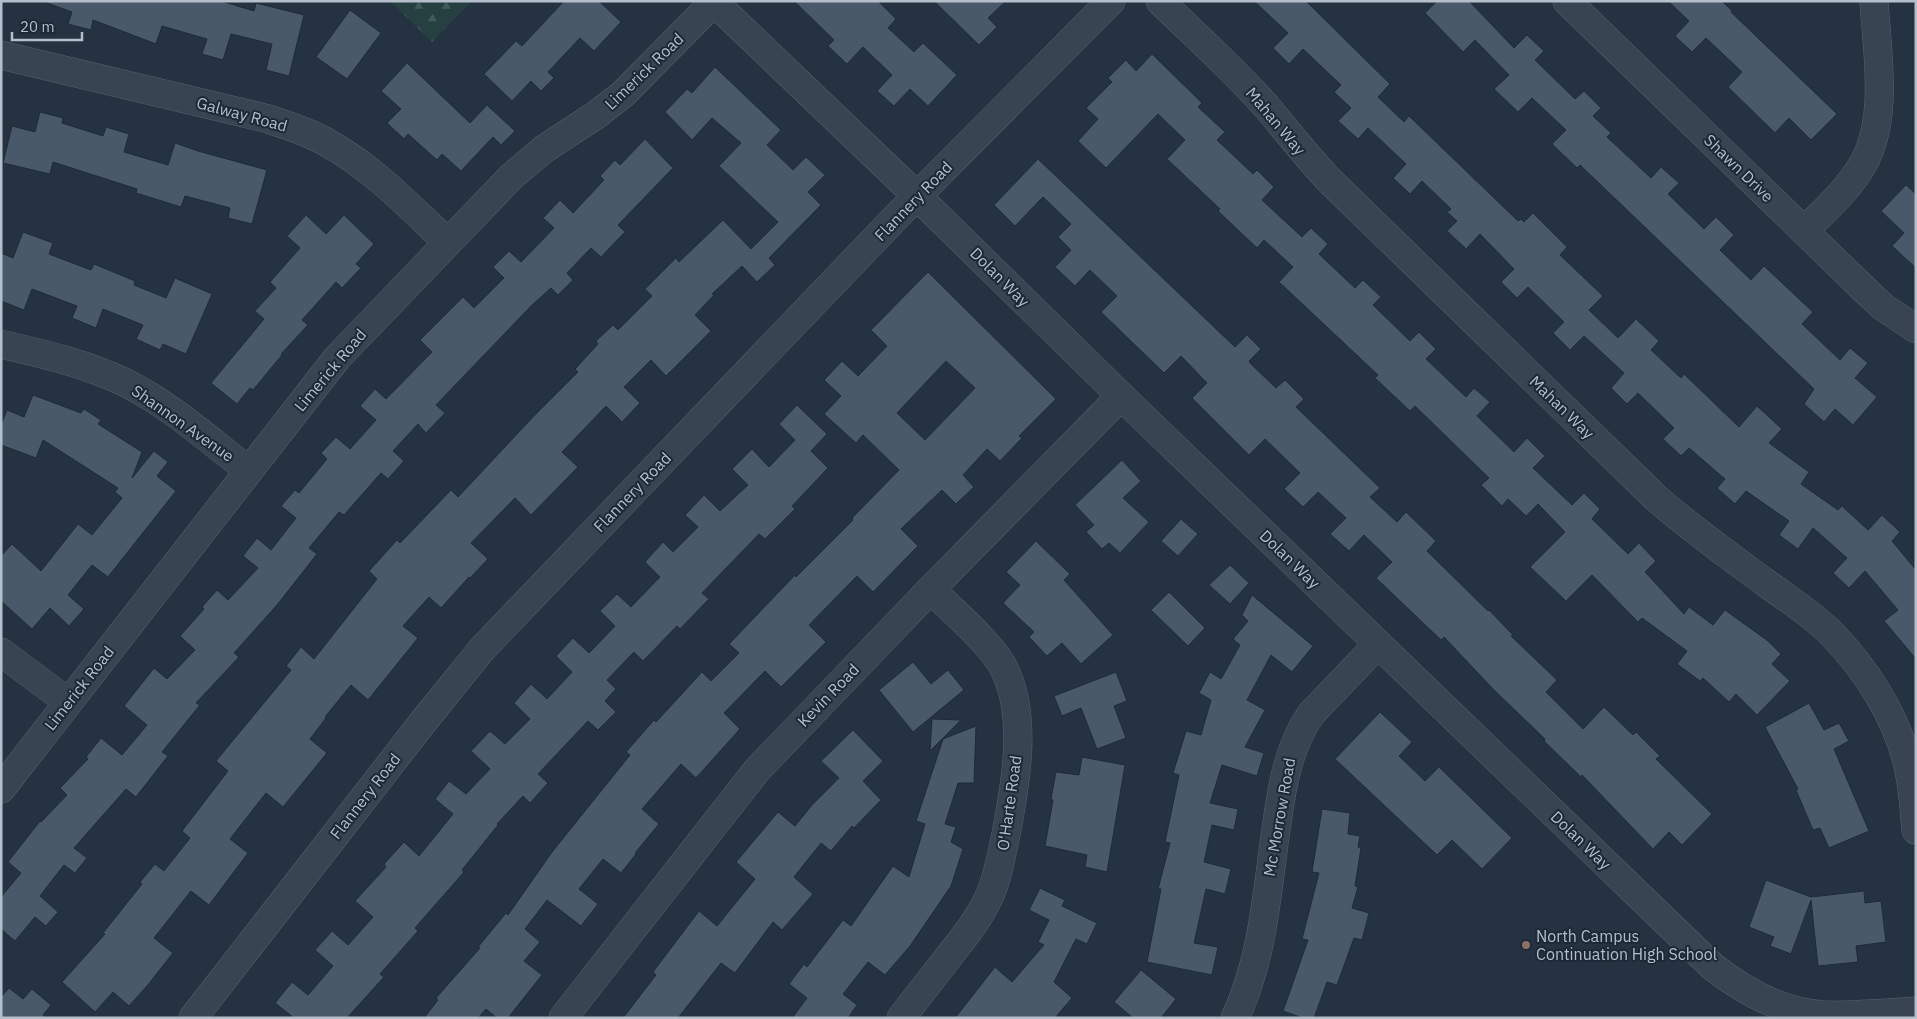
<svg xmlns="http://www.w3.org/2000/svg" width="1917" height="1019" font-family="'IBM Plex Sans',sans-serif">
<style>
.forest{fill:url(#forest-firs)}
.building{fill:#49596a;stroke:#1f2b38;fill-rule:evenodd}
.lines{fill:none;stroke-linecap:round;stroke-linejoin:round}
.minor-casing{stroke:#56626e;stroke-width:29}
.minor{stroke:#384451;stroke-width:28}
.education-dot{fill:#8d6e63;stroke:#1d2936;stroke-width:2}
.labels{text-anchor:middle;stroke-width:4;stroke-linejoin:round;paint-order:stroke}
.street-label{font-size:16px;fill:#b4bfcb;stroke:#1d2936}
.poi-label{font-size:16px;fill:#b4bfcb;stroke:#1d2936;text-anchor:start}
</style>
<defs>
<pattern id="forest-firs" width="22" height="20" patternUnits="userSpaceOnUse" patternTransform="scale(1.25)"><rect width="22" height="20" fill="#264042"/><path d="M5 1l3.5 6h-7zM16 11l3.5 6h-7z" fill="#435a5c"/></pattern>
</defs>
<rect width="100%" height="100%" fill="#243241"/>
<polygon class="forest" points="390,1 472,1 432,42"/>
<g class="building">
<polygon points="48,1 221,1 254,11 256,3 304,15 289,76 266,70 272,44 231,34 223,60 202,54 207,39 162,26 156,44 93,20 91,30 68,24 72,12 47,3"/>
<polygon points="564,1 599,1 621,22 594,51 580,38 548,72 554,78 541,91 531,81 512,101 484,74 516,41 522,46"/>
<polygon points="794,1 878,1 896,19 888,28 914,52 923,43 957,75 928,106 910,89 894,106 877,91 892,75 863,47 847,64 828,46 834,40"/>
<polygon points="934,1 1006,1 988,18 997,27 979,45"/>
<polygon points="1254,1 1306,1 1390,84 1378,97 1404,122 1409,116 1518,221 1521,219 1524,222 1533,213 1567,247 1560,255 1603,296 1589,310 1618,338 1636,319 1659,341 1651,350 1681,378 1684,374 1739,427 1757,406 1782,429 1769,443 1809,472 1801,484 1838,510 1842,506 1868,530 1882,515 1900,532 1892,541 1916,570 1916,659 1884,621 1898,610 1865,571 1849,588 1833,573 1847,558 1813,528 1798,549 1779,535 1789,521 1746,491 1735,504 1717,488 1725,479 1689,448 1681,456 1663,439 1674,428 1638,393 1627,404 1611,388 1624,373 1584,336 1570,350 1553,333 1564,322 1528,287 1517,298 1501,282 1514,269 1480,234 1466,249 1447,231 1457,221 1447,212 1451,209 1422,181 1410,194 1393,178 1406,164 1368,128 1358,139 1338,121 1351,108 1334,92 1341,85 1303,49 1289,64 1273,48 1288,33"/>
<polygon points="1437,1 1469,1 1514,48 1527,35 1544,51 1535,60 1575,99 1584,91 1601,108 1593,116 1611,133 1607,137 1651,178 1661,167 1679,183 1668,194 1704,229 1716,217 1734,235 1720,250 1751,280 1764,266 1813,312 1802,324 1840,360 1850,348 1868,363 1855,378 1877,397 1853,425 1835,409 1824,422 1804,404 1814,389 1580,165 1577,168 1552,144 1566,130 1532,98 1518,112 1494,89 1509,75 1475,40 1463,52 1425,13"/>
<polygon points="1668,1 1722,1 1732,11 1731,12 1837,114 1811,140 1789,118 1775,133 1728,87 1742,72 1706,38 1692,52 1675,36 1689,21"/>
<polygon points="350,10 381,33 347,79 316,57"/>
<polygon points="1152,54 1202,103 1198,107 1225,132 1217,140 1253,174 1257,170 1274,187 1262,200 1302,237 1311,228 1328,244 1319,254 1355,288 1363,280 1381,297 1373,305 1410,341 1419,332 1436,349 1426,359 1466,397 1474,388 1490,402 1477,416 1514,452 1527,438 1545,456 1533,468 1572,505 1584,493 1600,509 1592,519 1628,554 1639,543 1656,561 1645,572 1684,614 1689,607 1713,625 1725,610 1768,641 1781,654 1772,664 1790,681 1757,715 1736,694 1729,702 1703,678 1700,681 1677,664 1687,651 1642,618 1638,622 1592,575 1566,601 1530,567 1565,532 1538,504 1526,516 1508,499 1502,506 1481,485 1489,478 1415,406 1410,411 1375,378 1378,375 1279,282 1293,267 1264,240 1257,248 1218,211 1220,209 1167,159 1185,140 1158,114 1106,168 1078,141 1098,119 1086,108 1112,82 1108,78 1126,60 1136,71"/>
<polygon points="407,63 470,123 487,105 515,131 501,145 493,137 461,171 442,154 437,160 408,134 404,139 387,123 401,109 381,91"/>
<polygon points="715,67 781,130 767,145 793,170 806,157 825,175 808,192 821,205 769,258 775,265 757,282 742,266 712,294 714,295 695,315 711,331 666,376 651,360 624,387 640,403 622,422 606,406 562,452 578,467 531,515 515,498 471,543 488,559 470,578 469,577 441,608 429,597 403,626 418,638 368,700 351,685 325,717 326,718 310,739 327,753 283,807 266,793 230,839 248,853 209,905 191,891 154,938 173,953 147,986 129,1006 113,992 95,1012 62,982 105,934 103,933 142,884 140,882 155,864 164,871 190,838 182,831 228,771 216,761 291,670 286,666 301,647 314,659 377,579 369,571 397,540 400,543 451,490 458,497 533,417 578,372 575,369 598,344 596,341 613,325 618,330 652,296 645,289 676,258 679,262 723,220 751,249 778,222 719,166 741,143 712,118 692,140 665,112 687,89 692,93"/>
<polygon points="40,112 63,118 62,123 103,136 106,127 129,134 124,152 168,165 175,143 198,151 267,170 252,224 228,218 230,208 185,196 181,207 136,193 137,189 53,162 50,174 3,163 12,126 35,132"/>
<polygon points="645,139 673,168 618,225 625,232 601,257 591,248 567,273 573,280 558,295 551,288 532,305 436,405 445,413 426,433 418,424 393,451 404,461 388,479 381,473 344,515 339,512 309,548 317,554 277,605 234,653 239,657 196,703 200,705 162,752 168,756 136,797 126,789 74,848 87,858 75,873 64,865 40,896 58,912 46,926 35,917 15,941 1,929 1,897 21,873 8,862 40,821 41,822 67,795 60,788 88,759 86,757 101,738 122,755 147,725 124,706 154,668 167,679 195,650 180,636 204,609 202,607 217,590 228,600 258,568 243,556 257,538 271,550 296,518 281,506 295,490 299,493 327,459 321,453 336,437 350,449 376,420 360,406 375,389 386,399 432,352 420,340 463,297 474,308 504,278 493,267 509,251 521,262 554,228 543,218 560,200 573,213 604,180 600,176 615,160 620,165"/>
<polygon points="1038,159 1235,347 1247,335 1261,349 1249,361 1250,363 1276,388 1285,380 1304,399 1296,407 1380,488 1370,497 1397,522 1406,512 1436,541 1427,551 1488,611 1489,610 1513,635 1511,636 1557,680 1546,692 1583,729 1604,707 1633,735 1636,732 1660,756 1656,759 1712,814 1682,845 1669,832 1653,849 1582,775 1581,777 1544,741 1545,739 1494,690 1444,637 1441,640 1376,578 1392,562 1364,535 1349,551 1330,534 1346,518 1318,492 1303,507 1284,489 1300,473 1265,439 1249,455 1192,398 1207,383 1181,356 1164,373 1101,312 1117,296 1090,270 1075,286 1055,267 1071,250 1058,237 1071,224 1043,197 1015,226 994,205"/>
<polygon points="1906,185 1916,194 1916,268 1892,246 1904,233 1881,211"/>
<polygon points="306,215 326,234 344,215 374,244 356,264 361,268 342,288 336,282 302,320 308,325 281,354 282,355 253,390 250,388 237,404 211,383 264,319 255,311 276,288 270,282 300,248 287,236"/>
<polygon points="23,232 53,243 49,254 91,270 94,264 135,281 134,285 166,298 175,278 212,294 186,354 163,344 160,350 136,339 143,325 103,309 96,328 72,318 77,306 32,289 24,310 1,301 1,253 13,258"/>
<path d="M928,272L1056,399L1019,436L1022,438L1000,461L987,449L963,475L974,487L956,504L942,490L901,529L918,546L873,592L857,576L809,625L826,642L781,687L765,671L724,713L740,729L696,778L681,764L642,809L659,824L635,853L636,854L621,873L603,859L579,889L598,904L581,926L547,900L525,929L540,942L524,961L542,975L508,1018H497L486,1009L478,1018H424L438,1000L436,998L480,948L478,947L506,913L508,915L552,852L630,755L626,752L654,720L656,722L702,672L711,681L739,653L729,644L795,575L796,577L853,520L852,518L899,470L863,435L856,443L824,414L841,396L824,380L842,361L858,376L887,346L871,330ZM946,361L975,388L925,440L897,413Z"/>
<polygon points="33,395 81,413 84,409 101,420 98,424 142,452 132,478 154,451 168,462 157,476 176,491 108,577 92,565 68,595 84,609 69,626 50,608 32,629 1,601 1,556 12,544 41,571 78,524 92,535 122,498 115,492 118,488 43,440 36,458 1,445 1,425 7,410 24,417"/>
<polygon points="797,405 827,434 811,451 828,468 792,506 795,509 765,539 759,534 702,593 709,599 680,629 677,626 643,661 634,652 607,680 616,689 605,701 616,712 598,730 588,721 538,774 548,783 530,803 523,796 497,824 498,825 462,870 464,872 415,928 418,931 380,974 384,977 347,1018 294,1018 275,1003 292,982 308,995 333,966 315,950 332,931 348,945 373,917 355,901 386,867 384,864 404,842 419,856 453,814 435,799 449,781 466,794 490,769 471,751 490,731 505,744 530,719 514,703 531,684 547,699 572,672 556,656 573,638 589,653 615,626 600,611 617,594 631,607 660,577 645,562 663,542 673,552 698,527 685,515 704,495 720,511 748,485 732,469 752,449 769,467 795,440 779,424"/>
<polygon points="1122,460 1141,481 1123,498 1149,522 1120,553 1109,543 1102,549 1086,532 1094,525 1075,505"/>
<polygon points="1181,519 1198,534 1178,556 1161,541"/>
<polygon points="1036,541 1070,574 1064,580 1113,635 1081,664 1062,643 1047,656 1029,637 1034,632 1003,603 1020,585 1006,572"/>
<polygon points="1230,565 1249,583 1230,604 1209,585"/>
<polygon points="1169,592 1205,628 1188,646 1151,610"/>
<polygon points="1252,595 1313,646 1292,672 1271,655 1247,700 1265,710 1245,747 1264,753 1257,776 1222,765 1210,803 1238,809 1234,830 1212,825 1204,862 1231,869 1225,894 1206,889 1194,943 1218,947 1212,975 1147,962 1161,889 1158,889 1170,843 1165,842 1179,775 1173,773 1186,731 1201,735 1211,700 1199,693 1210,672 1221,679 1240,645 1233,639 1248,621 1242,615"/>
<polygon points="913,662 931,684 948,670 964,690 913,732 879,690"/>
<polygon points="1116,672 1127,701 1114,706 1126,738 1097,749 1081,708 1062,716 1054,696"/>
<polygon points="1809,703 1824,730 1839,723 1849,741 1834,749 1869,831 1829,848 1820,828 1813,830 1796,790 1798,789 1765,727"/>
<polygon points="1380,712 1412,742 1399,756 1425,781 1439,767 1512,838 1482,869 1452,840 1437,855 1335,759"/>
<polygon points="932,719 961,720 930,751"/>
<polygon points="976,726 974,783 958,783 945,824 956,827 951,842 963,849 951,886 910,946 885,975 868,962 843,994 857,1005 848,1018 792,1018 807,998 789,984 804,964 807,967 843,920 851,926 893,866 909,877 925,824 916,821 943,739"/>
<polygon points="853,730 883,761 863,781 881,800 854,828 852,826 831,851 821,843 794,877 813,894 782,930 773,922 735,973 721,963 678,1018 623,1018 656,975 653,972 699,911 717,926 755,879 736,862 778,812 795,826 812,805 839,778 821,761"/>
<polygon points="1082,757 1125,765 1107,872 1085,867 1087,855 1045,846 1053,800 1051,799 1056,772 1079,775"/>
<polygon points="1322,809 1350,813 1348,834 1360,836 1358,847 1361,848 1355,886 1358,887 1352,908 1369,913 1362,940 1354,938 1337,985 1327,982 1314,1018 1303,1018 1283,1011 1308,940 1302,939 1319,873 1312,872"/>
<polygon points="1766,880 1811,897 1864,891 1865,903 1881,901 1886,942 1856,946 1858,962 1818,966 1811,900 1791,954 1770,946 1774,937 1749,927"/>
<polygon points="1040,888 1065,900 1062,906 1097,923 1087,944 1076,939 1054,982 1072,998 1055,1018 955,1018 995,967 1012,982 1044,945 1038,942 1049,920 1029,910"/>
<polygon points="1141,970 1176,999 1161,1018 1133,1018 1114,1002"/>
<polygon points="9,988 23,999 32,989 51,1005 43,1015 46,1018 1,1018 1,997"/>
</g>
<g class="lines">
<defs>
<g id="minor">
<path d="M713,1L917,196L1121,396L1713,967C1744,991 1783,1013 1824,1015C1854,1016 1885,1013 1916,1011"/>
<path d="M1160,1C1196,36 1233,69 1266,106C1288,132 1308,158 1331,182L1655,497C1690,528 1728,555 1766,583C1788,599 1812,614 1831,633C1866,669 1897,717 1908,766C1913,787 1914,809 1916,830"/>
<polyline points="1567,1 1867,292 1883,307 1916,329"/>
<path d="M1,55L265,118C286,125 307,131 326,142C372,167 409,206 447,242"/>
<path d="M1804,231C1825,210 1848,190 1863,164C1889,118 1877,52 1874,1"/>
<path d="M1,344C44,354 87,364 126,383C170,405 209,440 248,470"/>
<polyline points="1,652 68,702"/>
<polyline points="1,789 337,358 511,177 544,149 596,115 623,94 714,2"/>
<polyline points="193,1018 423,722 482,649 899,214 1111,1"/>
<polyline points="563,1018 757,770 931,589 1121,396"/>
<path d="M901,1018C917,997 934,976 950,955C964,937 978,920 988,899C998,879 1001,856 1006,834C1016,782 1029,711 1001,663C985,638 952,611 931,589"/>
<path d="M1235,1018C1263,959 1267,892 1276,829C1282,788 1287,749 1311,714L1378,644"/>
</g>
</defs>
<use href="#minor" class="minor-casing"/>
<use href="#minor" class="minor"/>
</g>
<circle class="education-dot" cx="1526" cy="945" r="5"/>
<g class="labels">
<g class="street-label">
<text transform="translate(644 71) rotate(-44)" y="6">Limerick Road</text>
<text transform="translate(242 114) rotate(15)" y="6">Galway Road</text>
<text transform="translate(1276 121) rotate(50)" y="6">Mahan Way</text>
<text transform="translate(1739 168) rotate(44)" y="6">Shawn Drive</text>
<text transform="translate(913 201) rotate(-46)" y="6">Flannery Road</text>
<text transform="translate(1000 277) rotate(45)" y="6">Dolan Way</text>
<text transform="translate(330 370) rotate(-50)" y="6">Limerick Road</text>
<text transform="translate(1562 407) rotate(44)" y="6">Mahan Way</text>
<text transform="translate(183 423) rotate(35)" y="6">Shannon Avenue</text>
<text transform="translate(632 492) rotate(-46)" y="6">Flannery Road</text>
<text transform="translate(1290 559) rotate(44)" y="6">Dolan Way</text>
<text transform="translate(79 688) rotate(-52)" y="6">Limerick Road</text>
<text transform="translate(828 695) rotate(-46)" y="6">Kevin Road</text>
<text transform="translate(365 796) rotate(-52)" y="6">Flannery Road</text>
<text transform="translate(1009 803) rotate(-82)" y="6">O'Harte Road</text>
<text transform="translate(1279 817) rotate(-80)" y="6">Mc Morrow Road</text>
<text transform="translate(1581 840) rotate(44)" y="6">Dolan Way</text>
</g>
<g class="poi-label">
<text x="1536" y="942">North Campus<tspan x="1536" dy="18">Continuation High School</tspan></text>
</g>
</g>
<rect width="1917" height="1019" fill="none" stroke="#b4bfcb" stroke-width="5"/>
<path d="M12 32v8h70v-8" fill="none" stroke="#b4bfcb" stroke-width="2.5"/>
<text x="20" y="32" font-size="15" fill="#b4bfcb" stroke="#1d2936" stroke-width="4" paint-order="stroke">20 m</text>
</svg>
